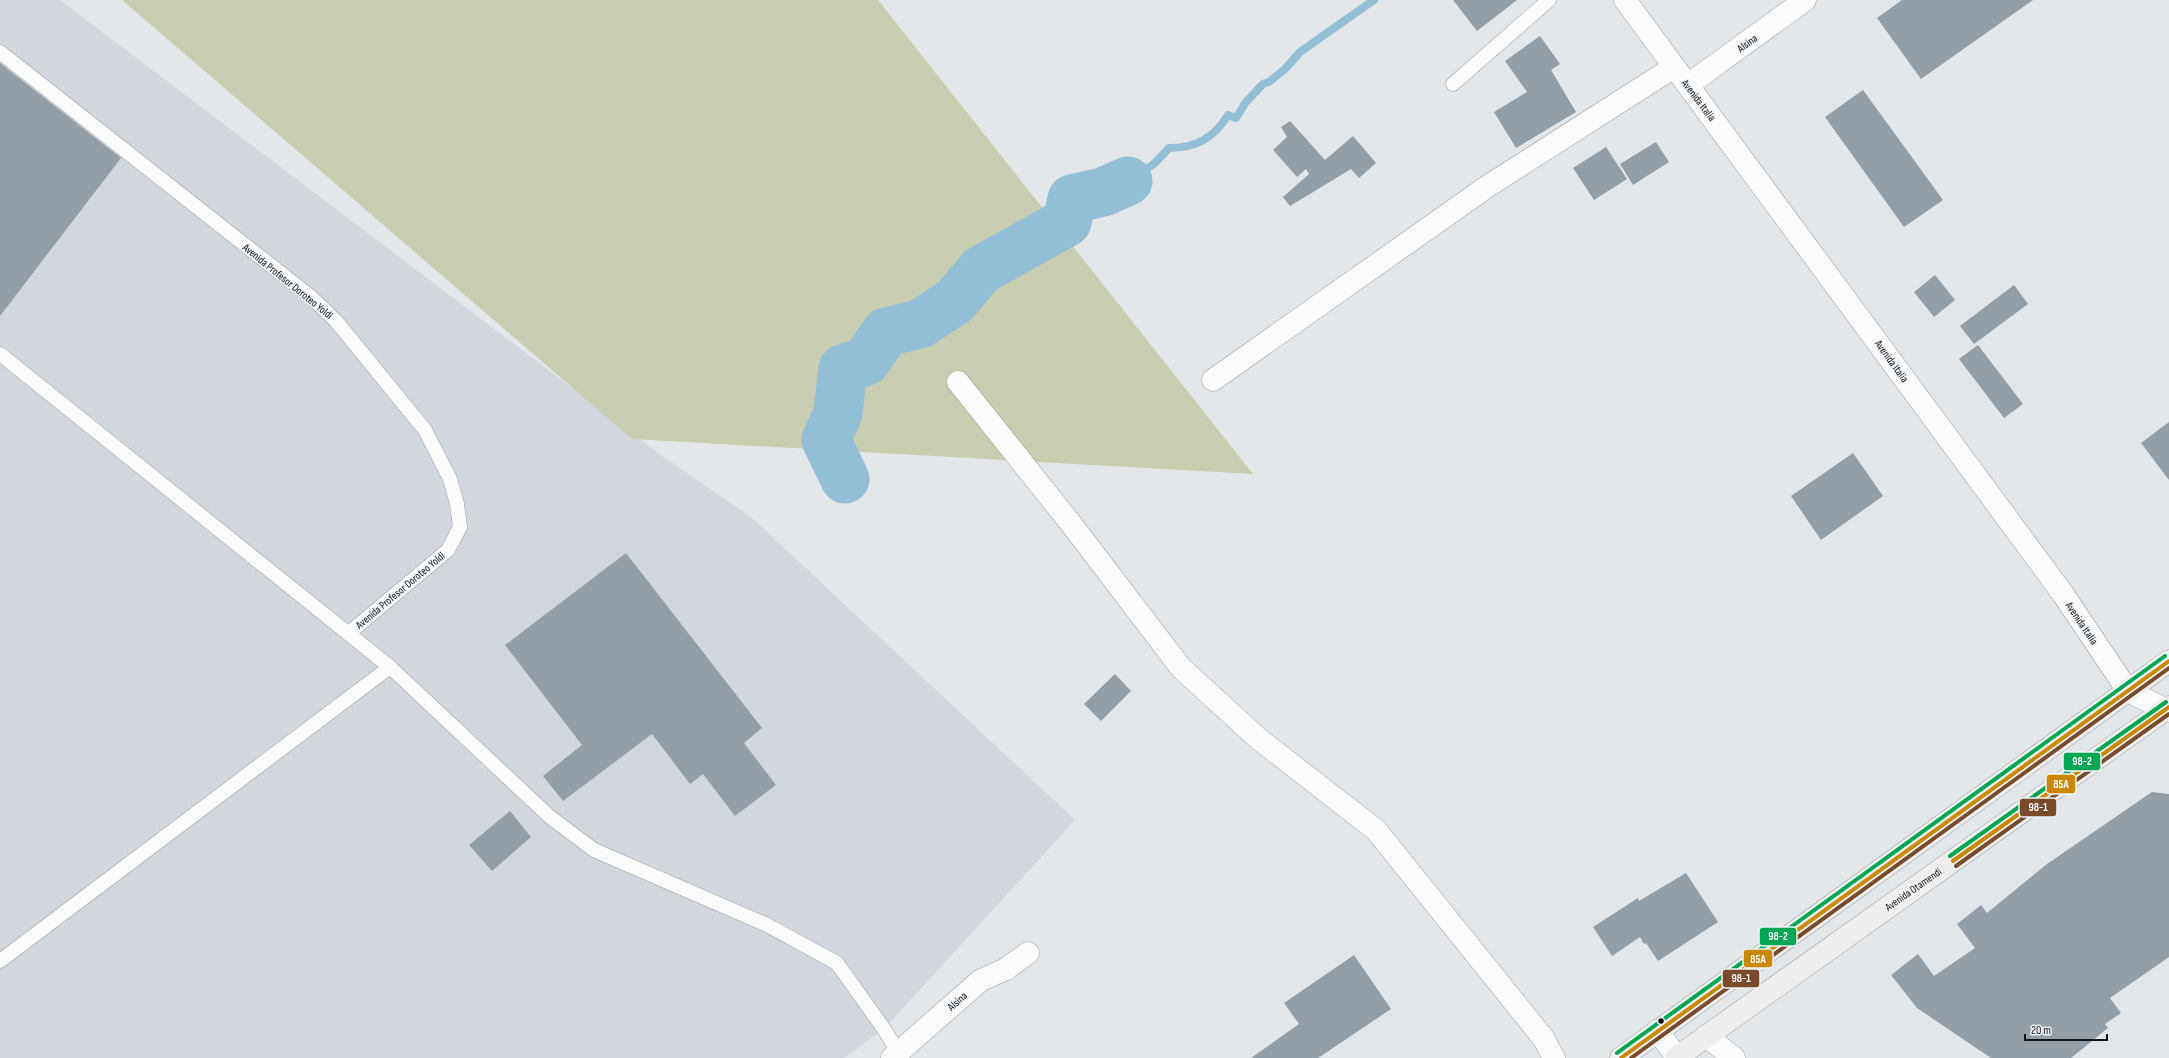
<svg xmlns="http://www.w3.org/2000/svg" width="2169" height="1058" font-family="'Sofia Sans Condensed',sans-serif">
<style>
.built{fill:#d1d7dd}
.green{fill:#c9cdb1}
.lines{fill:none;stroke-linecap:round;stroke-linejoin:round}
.stream{stroke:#92bed6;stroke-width:8}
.river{stroke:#92bed6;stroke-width:49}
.building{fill:#949ea7}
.lane-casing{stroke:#9d9ea0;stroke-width:15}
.street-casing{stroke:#9d9ea0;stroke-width:23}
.secondary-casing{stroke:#9d9ea0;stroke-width:23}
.lane{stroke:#fbfbfc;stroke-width:14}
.street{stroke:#fbfbfc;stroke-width:22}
.secondary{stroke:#efedeb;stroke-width:22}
.bus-1-casing{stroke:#eff3f6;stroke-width:7}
.bus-2-casing{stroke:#eff3f6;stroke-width:7}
.bus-3-casing{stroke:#eff3f6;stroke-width:7}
.bus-1{stroke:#c98904;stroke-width:4}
.bus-2{stroke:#7a4b2a;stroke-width:4}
.bus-3{stroke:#00a651;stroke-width:4}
.bus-dot{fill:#121314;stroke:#eff3f6;stroke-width:1.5}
.labels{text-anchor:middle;stroke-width:3.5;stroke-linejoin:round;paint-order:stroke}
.street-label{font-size:11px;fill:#121314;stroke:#eff3f6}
.line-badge{stroke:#eff3f6;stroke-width:1.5}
.badge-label{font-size:11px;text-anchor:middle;font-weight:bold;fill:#fff}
</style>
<rect width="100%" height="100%" fill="#e3e6e8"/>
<polygon class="built" points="0,0 60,0 658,453 751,517 1075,820 884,1029 844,1058 0,1058"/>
<polygon class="green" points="122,0 878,0 1253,474 632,439"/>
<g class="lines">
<path class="stream" d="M1128,181L1154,164L1169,148C1196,148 1214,138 1228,115L1236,118L1246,102L1263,84L1269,82L1285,69L1300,52L1374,0"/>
<polyline class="river" points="845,479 826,440 838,413 843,369 866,361 886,332 920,324 955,301 981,270 1067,222 1072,199 1103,192 1128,181"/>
</g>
<g class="building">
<polygon points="1453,0 1517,0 1477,31"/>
<polygon points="1902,0 2033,0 1921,79 1877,18"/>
<polygon points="1540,36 1560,64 1551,70 1576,112 1516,148 1494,112 1527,92 1505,61"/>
<polygon points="0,63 121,158 0,316"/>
<polygon points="1863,90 1943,200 1904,227 1825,117"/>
<polygon points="1290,121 1325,160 1353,136 1376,163 1359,178 1351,169 1290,206 1283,197 1309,174 1306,169 1297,177 1273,150 1287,137 1281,127"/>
<polygon points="1656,142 1669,162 1633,185 1620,164"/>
<polygon points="1606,147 1627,179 1594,200 1573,168"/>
<polygon points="1935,275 1955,300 1934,317 1914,292"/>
<polygon points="2014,285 2028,304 1974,344 1960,326"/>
<polygon points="1978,345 2023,404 2004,418 1959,359"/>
<polygon points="2169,422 2169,480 2141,443"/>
<polygon points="1853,453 1883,496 1821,540 1791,496"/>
<polygon points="626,553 762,728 744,743 776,785 735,816 703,774 690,784 652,734 563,801 543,776 582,745 505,645"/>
<polygon points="1115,674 1131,691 1101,721 1084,704"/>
<polygon points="2152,792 2169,794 2169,957 2110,998 2121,1013 2105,1024 2108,1028 2071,1058 1991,1058 1917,1008 1891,975 1918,954 1934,976 1975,948 1957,924 1981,905 1987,913 2047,864"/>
<polygon points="510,811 531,837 492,871 469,845"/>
<polygon points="1686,873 1718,922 1658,961 1646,943 1644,944 1640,937 1612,956 1593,927 1638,898 1639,901"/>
<polygon points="1354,955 1391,1009 1318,1058 1251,1058 1299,1024 1284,1003"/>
</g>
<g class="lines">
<defs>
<g id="lane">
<polyline points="0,52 311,297 336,321 425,430 450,479 457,504 460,527 448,550 349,633"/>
<polyline points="1453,84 1549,0"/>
<polyline points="0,354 390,667 550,817 594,850 765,924 837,963 884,1029 899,1053"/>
<polyline points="0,961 390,667"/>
</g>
<g id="street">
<polyline points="1625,0 2063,594 2128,691 2169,711"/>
<polyline points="1688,85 1805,0"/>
<polyline points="1213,380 1488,186 1674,67"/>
<polyline points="958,382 1072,525 1181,668 1260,740 1376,830 1544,1039 1554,1058"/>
<polyline points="1657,1031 1677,1057"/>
<polyline points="1706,1036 1734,1058"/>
<polyline points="892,1058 981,980 1006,969 1028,953"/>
</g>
<g id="secondary">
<polyline points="1621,1058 2169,661"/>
<polyline points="1676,1058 2169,707"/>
</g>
</defs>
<use href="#lane" class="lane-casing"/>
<use href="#street" class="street-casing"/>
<use href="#secondary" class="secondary-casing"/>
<use href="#lane" class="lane"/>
<use href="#street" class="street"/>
<use href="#secondary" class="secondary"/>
<defs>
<g id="bus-1">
<polyline points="1953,861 2169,707"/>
<polyline points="1621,1058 2169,661"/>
</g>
<g id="bus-2">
<polyline points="1956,866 2169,714"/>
<polyline points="1631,1058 2169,668"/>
</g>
<g id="bus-3">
<polyline points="1950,856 2166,702"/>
<polyline points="1617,1053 2165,656"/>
</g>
</defs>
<use href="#bus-1" class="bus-1-casing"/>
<use href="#bus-2" class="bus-2-casing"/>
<use href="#bus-3" class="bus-3-casing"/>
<use href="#bus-1" class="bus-1"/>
<use href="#bus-2" class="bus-2"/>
<use href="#bus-3" class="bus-3"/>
</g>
<circle class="bus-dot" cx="1661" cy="1021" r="3.5"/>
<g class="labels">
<g class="street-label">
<text transform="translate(1747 43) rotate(-36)" y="4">Alsina</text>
<text transform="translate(1699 100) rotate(53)" y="4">Avenida Italia</text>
<text transform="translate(288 281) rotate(39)" y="4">Avenida Profesor Doroteo Yoldi</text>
<text transform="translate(1892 361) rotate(54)" y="4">Avenida Italia</text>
<text transform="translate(400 590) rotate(-40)" y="4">Avenida Profesor Doroteo Yoldi</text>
<text transform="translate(2082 623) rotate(56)" y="4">Avenida Italia</text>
<text transform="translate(1913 889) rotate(-35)" y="4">Avenida Otamendi</text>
<text transform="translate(957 1001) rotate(-42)" y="4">Alsina</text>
</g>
</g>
<g class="line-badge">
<rect x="2063" y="752" width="38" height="19" rx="4" fill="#00a651"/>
<rect x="2046" y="774" width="30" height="20" rx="4" fill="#c98904"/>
<rect x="2019" y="798" width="38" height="19" rx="4" fill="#7a4b2a"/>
<rect x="1759" y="927" width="38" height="19" rx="4" fill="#00a651"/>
<rect x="1743" y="949" width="30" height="19" rx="4" fill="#c98904"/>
<rect x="1722" y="969" width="38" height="19" rx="4" fill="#7a4b2a"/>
</g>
<g class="badge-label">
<text x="2082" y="765">98-2</text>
<text x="2061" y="788">85A</text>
<text x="2038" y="811">98-1</text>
<text x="1778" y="940">98-2</text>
<text x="1758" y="963">85A</text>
<text x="1741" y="982">98-1</text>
</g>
<path d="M2025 1034v6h82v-6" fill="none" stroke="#121314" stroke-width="2"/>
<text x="2031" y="1034" font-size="12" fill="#121314" stroke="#eff3f6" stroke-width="3" paint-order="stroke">20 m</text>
</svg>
